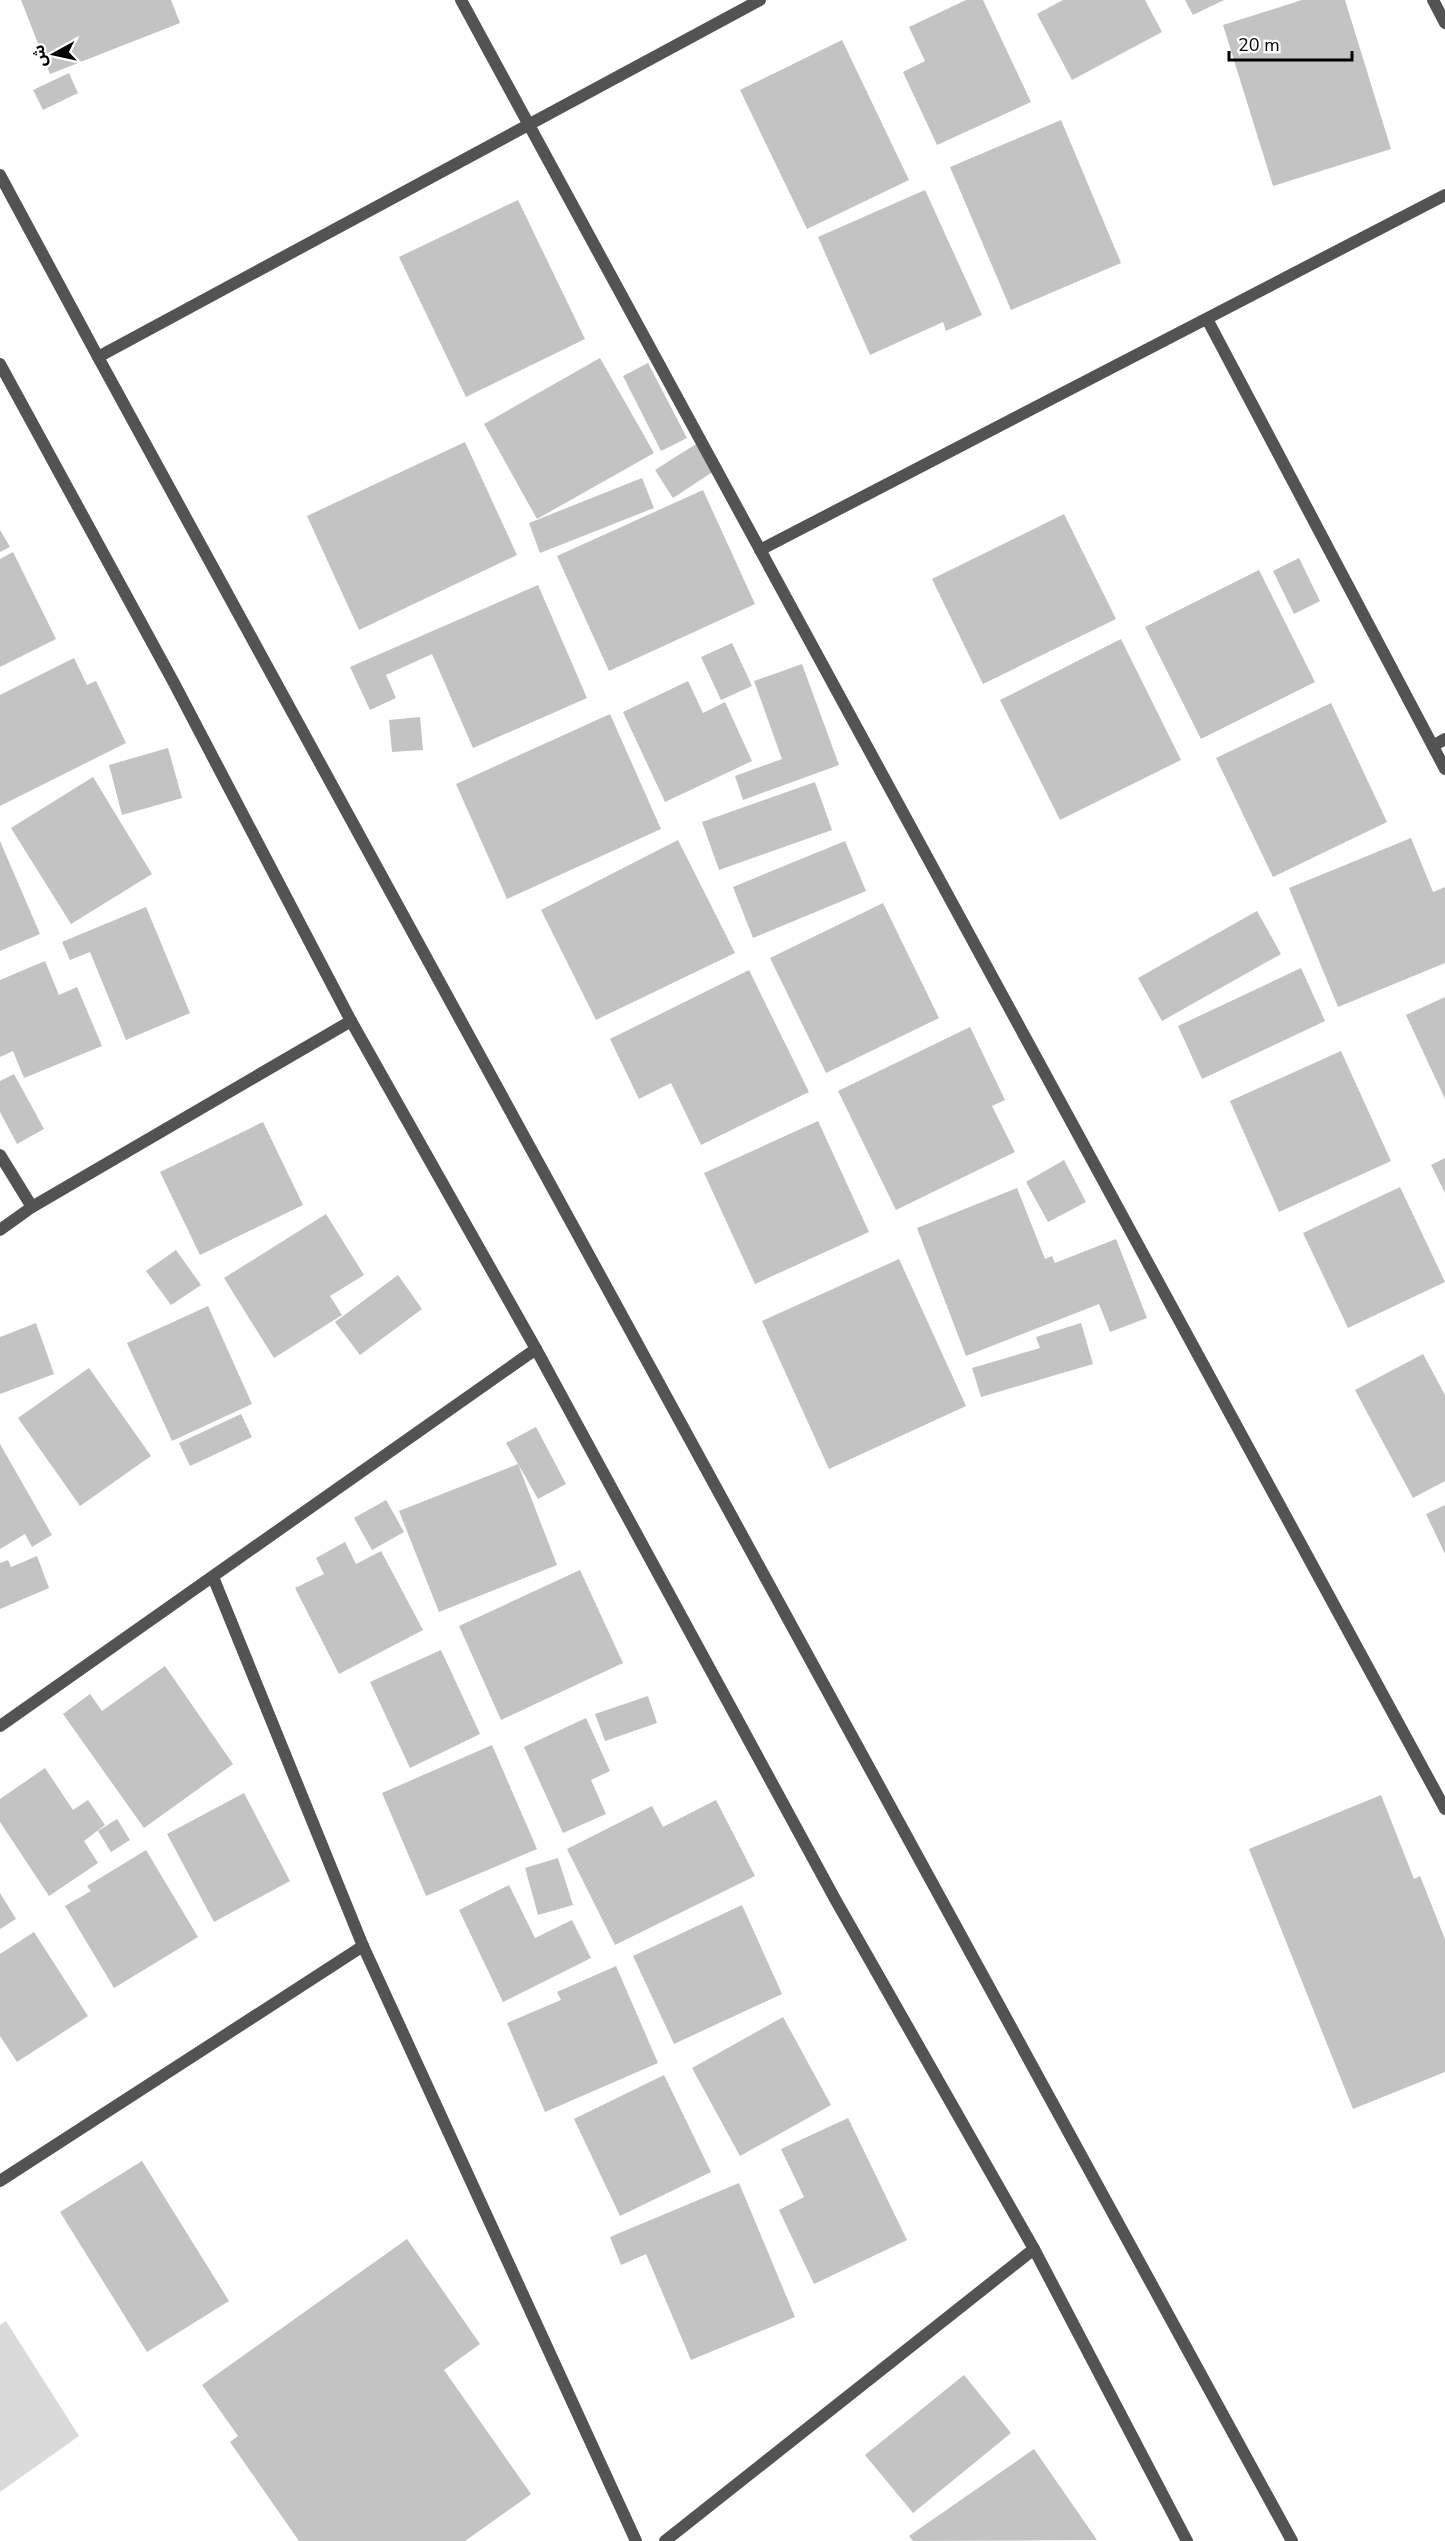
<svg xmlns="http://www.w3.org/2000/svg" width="1445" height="2541" font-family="'Nunito Sans','Noto Sans Arabic',sans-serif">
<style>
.green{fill:#dadada}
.building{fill:#c3c3c3}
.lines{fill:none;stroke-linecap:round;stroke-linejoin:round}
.minor{stroke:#535353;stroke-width:12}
.tertiary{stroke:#535353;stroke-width:12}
</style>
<rect width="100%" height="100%" fill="#fff"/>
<polygon class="green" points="6,2321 79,2436 0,2492 0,2325"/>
<g class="building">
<polygon points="21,0 171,0 180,23 50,74"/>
<polygon points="966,0 983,0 1031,102 937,145 903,72 925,61 909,27"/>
<polygon points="1063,0 1145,0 1162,32 1072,80 1037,14"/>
<polygon points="1185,0 1224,0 1193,15"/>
<polygon points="1302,0 1345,0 1391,149 1273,186 1223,25"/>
<polygon points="842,40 909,180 807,229 740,90"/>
<polygon points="69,73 78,93 43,110 33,90"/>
<polygon points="1061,120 1121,263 1011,310 950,167"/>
<polygon points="925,190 982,315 946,331 943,322 870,355 818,237"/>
<polygon points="518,200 585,339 466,397 399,257"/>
<polygon points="600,358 654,453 537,519 484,424"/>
<polygon points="648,363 687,438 661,451 623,376"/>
<polygon points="465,442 517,555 359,630 307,516"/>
<polygon points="696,444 714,471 673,498 655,470"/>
<polygon points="642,478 654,508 540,553 529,523"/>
<polygon points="703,490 755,604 609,671 557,556"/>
<polygon points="1064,514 1116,619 983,684 932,579"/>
<polygon points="0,530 10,547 0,552"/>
<polygon points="13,552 56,639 0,667 0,559"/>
<polygon points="1299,558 1320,601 1294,614 1273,571"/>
<polygon points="1259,570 1315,682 1201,739 1145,627"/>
<polygon points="538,585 587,698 473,748 432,654 386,675 396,698 370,710 350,667"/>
<polygon points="1121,639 1181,760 1060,820 1000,700"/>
<polygon points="732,643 752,686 721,700 701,657"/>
<polygon points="74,658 87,685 96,681 126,743 0,806 0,695"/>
<polygon points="802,664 839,765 743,800 735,776 782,759 754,681"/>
<polygon points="688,681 703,713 725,702 752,761 665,802 623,712"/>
<polygon points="1331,703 1387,822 1273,877 1216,758"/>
<polygon points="610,714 661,829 507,899 456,784"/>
<polygon points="420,717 423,750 392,752 389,720"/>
<polygon points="168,748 182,798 122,815 109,765"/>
<polygon points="93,777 152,874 71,924 11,828"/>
<polygon points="815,782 832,830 719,870 702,822"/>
<polygon points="1411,838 1433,892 1445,887 1445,963 1338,1007 1289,888"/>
<polygon points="678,840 735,953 596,1020 541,910"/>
<polygon points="0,841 40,934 0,951"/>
<polygon points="845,841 866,891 753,938 733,887"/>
<polygon points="883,903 939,1018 826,1073 770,958"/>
<polygon points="146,907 190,1013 126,1040 90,952 70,960 62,942"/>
<polygon points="1257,911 1281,954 1162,1021 1138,978"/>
<polygon points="45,961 59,995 77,987 102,1046 24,1078 13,1051 0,1057 0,980"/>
<polygon points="1301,968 1325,1021 1202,1079 1178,1026"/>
<polygon points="749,970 809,1092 701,1145 671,1083 639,1099 610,1039"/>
<polygon points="1445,997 1445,1099 1406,1015"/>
<polygon points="970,1027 1005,1100 992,1106 1015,1152 896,1210 838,1091"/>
<polygon points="1341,1051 1391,1161 1279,1212 1230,1101"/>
<polygon points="14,1074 44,1129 17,1144 0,1112 0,1081"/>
<polygon points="818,1121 869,1232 755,1284 704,1173"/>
<polygon points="263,1122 303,1205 200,1255 160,1172"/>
<polygon points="1445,1158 1445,1193 1431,1165"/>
<polygon points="1064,1160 1086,1202 1048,1222 1026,1182"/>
<polygon points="1400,1187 1445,1282 1348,1328 1303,1233"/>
<polygon points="1017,1188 1045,1259 1052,1256 1055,1263 1116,1239 1147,1318 1110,1332 1099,1304 966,1356 917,1228"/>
<polygon points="326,1214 364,1275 330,1296 342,1315 274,1358 224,1278"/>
<polygon points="176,1250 201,1285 171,1305 146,1271"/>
<polygon points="899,1259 966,1406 829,1469 762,1321"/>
<polygon points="398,1275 422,1309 360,1355 335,1322"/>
<polygon points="208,1306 252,1404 172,1441 127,1343"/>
<polygon points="36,1323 54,1374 0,1394 0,1337"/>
<polygon points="1081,1323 1093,1364 981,1397 972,1368 1040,1348 1036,1337"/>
<polygon points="1423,1354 1445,1395 1445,1481 1413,1498 1355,1390"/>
<polygon points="89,1368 151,1456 80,1506 18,1418"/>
<polygon points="241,1414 252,1437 190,1466 179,1443"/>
<polygon points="536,1427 566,1484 538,1499 506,1443"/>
<polygon points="0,1444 52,1535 32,1547 25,1534 0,1549"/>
<polygon points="518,1464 557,1565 439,1612 399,1511"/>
<polygon points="386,1500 404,1532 372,1550 354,1518"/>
<polygon points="1445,1505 1445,1554 1426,1514"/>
<polygon points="345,1542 356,1564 381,1551 423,1630 339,1674 295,1588 324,1574 316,1558"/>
<polygon points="37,1556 49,1588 0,1609 0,1563 8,1560 11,1567"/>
<polygon points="580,1570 623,1663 501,1720 459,1626"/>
<polygon points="441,1650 480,1734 410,1768 370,1682"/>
<polygon points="165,1666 233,1764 144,1828 63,1714 90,1694 102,1711"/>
<polygon points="648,1696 657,1723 605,1741 595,1714"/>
<polygon points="586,1718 610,1771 591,1780 606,1814 563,1833 524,1747"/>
<polygon points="492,1745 537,1849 426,1896 382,1793"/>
<polygon points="45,1768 73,1810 88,1800 105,1825 84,1841 98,1863 49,1896 0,1822 0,1799"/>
<polygon points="244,1793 290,1881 214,1922 167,1834"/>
<polygon points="1381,1795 1414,1879 1420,1876 1445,1939 1445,2072 1353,2109 1249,1849"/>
<polygon points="716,1800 755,1876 615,1945 567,1849 652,1806 663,1827"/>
<polygon points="117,1819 130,1840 111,1852 98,1831"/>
<polygon points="146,1850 198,1937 114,1988 65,1906 91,1891 87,1886"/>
<polygon points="558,1858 573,1905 538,1915 525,1868"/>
<polygon points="509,1885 535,1938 572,1920 591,1958 503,2002 459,1910"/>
<polygon points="0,1893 16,1919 0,1929"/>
<polygon points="742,1905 782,1994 674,2044 633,1956"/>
<polygon points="34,1932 88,2016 17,2062 0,2036 0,1954"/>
<polygon points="616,1966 658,2063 545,2112 507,2023 561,2000 557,1992"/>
<polygon points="783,2017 831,2105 740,2156 692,2068"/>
<polygon points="664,2075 711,2172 620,2216 574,2119"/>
<polygon points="848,2118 907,2240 814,2284 779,2210 804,2197 781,2149"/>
<polygon points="142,2161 229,2301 147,2352 60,2212"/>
<polygon points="739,2183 795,2317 691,2360 646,2254 621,2265 610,2237"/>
<polygon points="407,2239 480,2344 444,2370 531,2494 465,2541 299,2541 230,2442 238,2436 202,2385"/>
<polygon points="964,2375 1011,2433 913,2513 865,2455"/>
<polygon points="1034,2449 1097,2540 913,2541 909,2536"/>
</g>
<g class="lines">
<g class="minor">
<polyline points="461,0 1445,1809"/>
<polyline points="1433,0 1445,23"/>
<polyline points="1207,319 1445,769"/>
<polyline points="98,357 760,0"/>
<polyline points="760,550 1445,195"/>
<polyline points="1433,746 1445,739"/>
<polyline points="0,1155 32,1207"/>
<polyline points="0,1230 32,1207 351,1021"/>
<polyline points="213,1577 363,1946 636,2541"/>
<polyline points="0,1726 536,1349"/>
<polyline points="0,2181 363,1946"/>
<polyline points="665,2541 1034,2249"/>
</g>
<g class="tertiary">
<polyline points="0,175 98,357 1292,2541"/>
<polyline points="0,364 174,683 351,1021 536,1349 835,1899 1034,2249 1187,2541"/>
</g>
</g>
<g transform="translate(54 54) rotate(262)" stroke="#ffffff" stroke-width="4.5" paint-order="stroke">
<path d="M0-4.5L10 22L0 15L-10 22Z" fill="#000000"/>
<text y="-9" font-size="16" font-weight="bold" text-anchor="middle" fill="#000000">ش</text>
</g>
<path d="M1229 51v9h123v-9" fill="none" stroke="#000000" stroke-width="3"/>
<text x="1238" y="51" font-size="18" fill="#000000" stroke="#ffffff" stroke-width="4.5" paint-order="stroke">20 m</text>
</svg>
